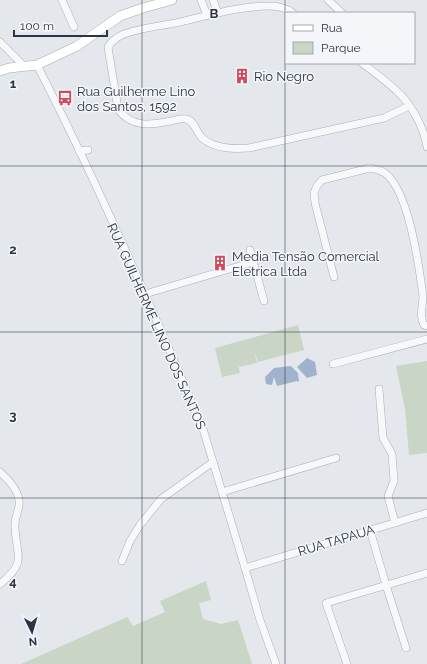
<svg xmlns="http://www.w3.org/2000/svg" width="427" height="664" font-family="Raleway,sans-serif">
<style>
.green{fill:#c9d6c5}
.water{fill:#9fb4cc}
.lines{fill:none;stroke-linecap:round;stroke-linejoin:round}
.minor-casing{stroke:#a9aeb7;stroke-width:8}
.major-casing{stroke:#a3abb8;stroke-width:10}
.minor{stroke:#f7f8fa;stroke-width:7}
.major{stroke:#fff;stroke-width:9}
.grid{fill:none;stroke:#2b3445;stroke-width:1;stroke-opacity:0.55}
.labels{text-anchor:middle;stroke-width:3;stroke-linejoin:round;paint-order:stroke}
.poi-label{font-size:13px;fill:#2b3445;stroke:#f4f6f9;text-anchor:start}
.street-label{font-size:13px;fill:#2b3445;stroke:#f4f6f9}
.grid-label{font-size:13px;text-anchor:middle;font-weight:bold;fill:#2b3445;stroke:#f4f6f9;stroke-width:3;stroke-linejoin:round;paint-order:stroke}
</style>
<rect width="100%" height="100%" fill="#e4e7ec"/>
<g class="green">
<polygon points="298,325 304,350 258,362 254,350 257,363 239,367 236,358 240,373 222,377 215,348"/>
<polygon points="427,361 427,453 409,455 405,409 396,366"/>
<polygon points="206,581 211,600 199,603 203,619 221,624 238,620 252,664 21,664 127,617 133,626 165,612 160,601"/>
</g>
<g class="water">
<polygon points="307,358 315,362 317,375 307,378 297,367"/>
<polygon points="291,366 298,373 299,382 297,381 277,386 274,377 272,385 266,384 265,377 274,368"/>
</g>
<g class="lines">
<defs>
<g id="minor">
<polyline points="62,0 74,27"/>
<polyline points="201,0 207,15"/>
<polyline points="213,0 218,13"/>
<polyline points="328,0 342,13"/>
<path d="M293,13C286,8 278,6 270,6C238,6 207,16 176,23C159,26 141,28 124,34C117,37 112,40 108,47L118,109C131,128 151,125 171,121C176,120 181,118 186,119C195,121 196,132 202,138C215,149 233,149 249,148L384,118L409,106"/>
<polyline points="0,42 24,66"/>
<path d="M362,63C375,73 389,83 401,95C414,109 424,129 427,147"/>
<path d="M37,65C95,178 146,295 196,412L204,432L245,568L260,620L276,664"/>
<polyline points="79,151 88,150"/>
<polyline points="250,250 264,301"/>
<path d="M334,277L315,203L314,193L317,186L322,180L370,168C375,169 380,170 385,173C409,191 419,266 423,296C423,306 419,316 424,325L427,326"/>
<polyline points="145,294 253,262"/>
<polyline points="333,364 427,339"/>
<polyline points="379,389 383,438 392,454 394,481 388,496 395,523"/>
<path d="M0,472C9,480 21,493 19,506C18,513 14,519 15,527C16,557 28,561 0,584"/>
<polyline points="222,492 336,458"/>
<polyline points="370,530 386,585 406,648"/>
<polyline points="122,561 130,541 140,525 161,499 213,462"/>
<polyline points="245,568 427,513"/>
<polyline points="347,664 326,603 427,573"/>
</g>
<polyline id="major" points="0,71 9,68 37,65 77,46 120,16 143,8 172,0"/>
</defs>
<use href="#minor" class="minor-casing"/>
<use href="#major" class="major-casing"/>
<use href="#minor" class="minor"/>
<use href="#major" class="major"/>
</g>
<path class="grid" d="M142,0V664M285,0V664M0,166H427M0,332H427M0,498H427"/>
<defs>
<symbol id="building-bare" viewBox="-9 -9 18 18"><path d="M-4-6H4V6H1V3H-1V6H-4ZM-2.5-4.3h1.7v1.8h-1.7ZM.8-4.3h1.7v1.8H.8ZM-2.5-1h1.7V.8h-1.7ZM.8-1h1.7V.8H.8Z" fill="#d1495b" stroke="#f4f6f9" stroke-width="2.5" paint-order="stroke"/></symbol>
<symbol id="bus-bare" viewBox="-9 -9 18 18"><path d="M-5-6H5V4H4V6H2V4H-2V6H-4V4H-5ZM-3.5-4V0h7V-4ZM-3.5 1.2v1.5H-2V1.2ZM2 1.2v1.5H3.5V1.2Z" fill="#d1495b" stroke="#f4f6f9" stroke-width="2.5" paint-order="stroke"/></symbol>
</defs>
<g fill-rule="evenodd">
<use href="#building-bare" x="231" y="65" width="22" height="22"/>
<use href="#bus-bare" x="54" y="87" width="22" height="22"/>
<use href="#building-bare" x="209" y="252" width="22" height="22"/>
</g>
<g class="labels">
<g class="poi-label">
<text x="254" y="81">Rio Negro</text>
<text x="77" y="96">Rua Guilherme Lino<tspan x="77" dy="15">dos Santos, 1592</tspan></text>
<text x="232" y="261">Media Tensão Comercial<tspan x="232" dy="15">Eletrica Ltda</tspan></text>
</g>
<g class="street-label">
<text transform="translate(157 326) rotate(66)" y="5">RUA GUILHERME LINO DOS SANTOS</text>
<text transform="translate(336 540) rotate(-17)" y="5">RUA TAPAUA</text>
</g>
</g>
<g class="grid-label">
<text x="214" y="18">B</text>
<text x="13" y="88">1</text>
<text x="13" y="254">2</text>
<text x="13" y="420">3</text>
<text x="13" y="586">4</text>
</g>
<rect x="285" y="12" width="130" height="52" fill="#f4f6f9" stroke="#a4a8b1"/>
<rect x="293" y="25" width="20" height="6" fill="#ffffff" stroke="#a4a8b1"/>
<text x="321" y="32" font-size="12" fill="#2b3445">Rua</text>
<rect x="293" y="42" width="20" height="12" fill="#c9d6c5" stroke="#a4a8b1"/>
<text x="321" y="52" font-size="12" fill="#2b3445">Parque</text>
<g transform="translate(32 632) rotate(175)" stroke="#f4f6f9" stroke-width="3" paint-order="stroke">
<path d="M0-3L7 15L0 10L-7 15Z" fill="#2b3445"/>
<text y="-6" font-size="11" font-weight="bold" text-anchor="middle" fill="#2b3445">N</text>
</g>
<path d="M14 30v6h93v-6" fill="none" stroke="#2b3445" stroke-width="2"/>
<text x="20" y="30" font-size="12" fill="#2b3445" stroke="#f4f6f9" stroke-width="3" paint-order="stroke">100 m</text>
</svg>
